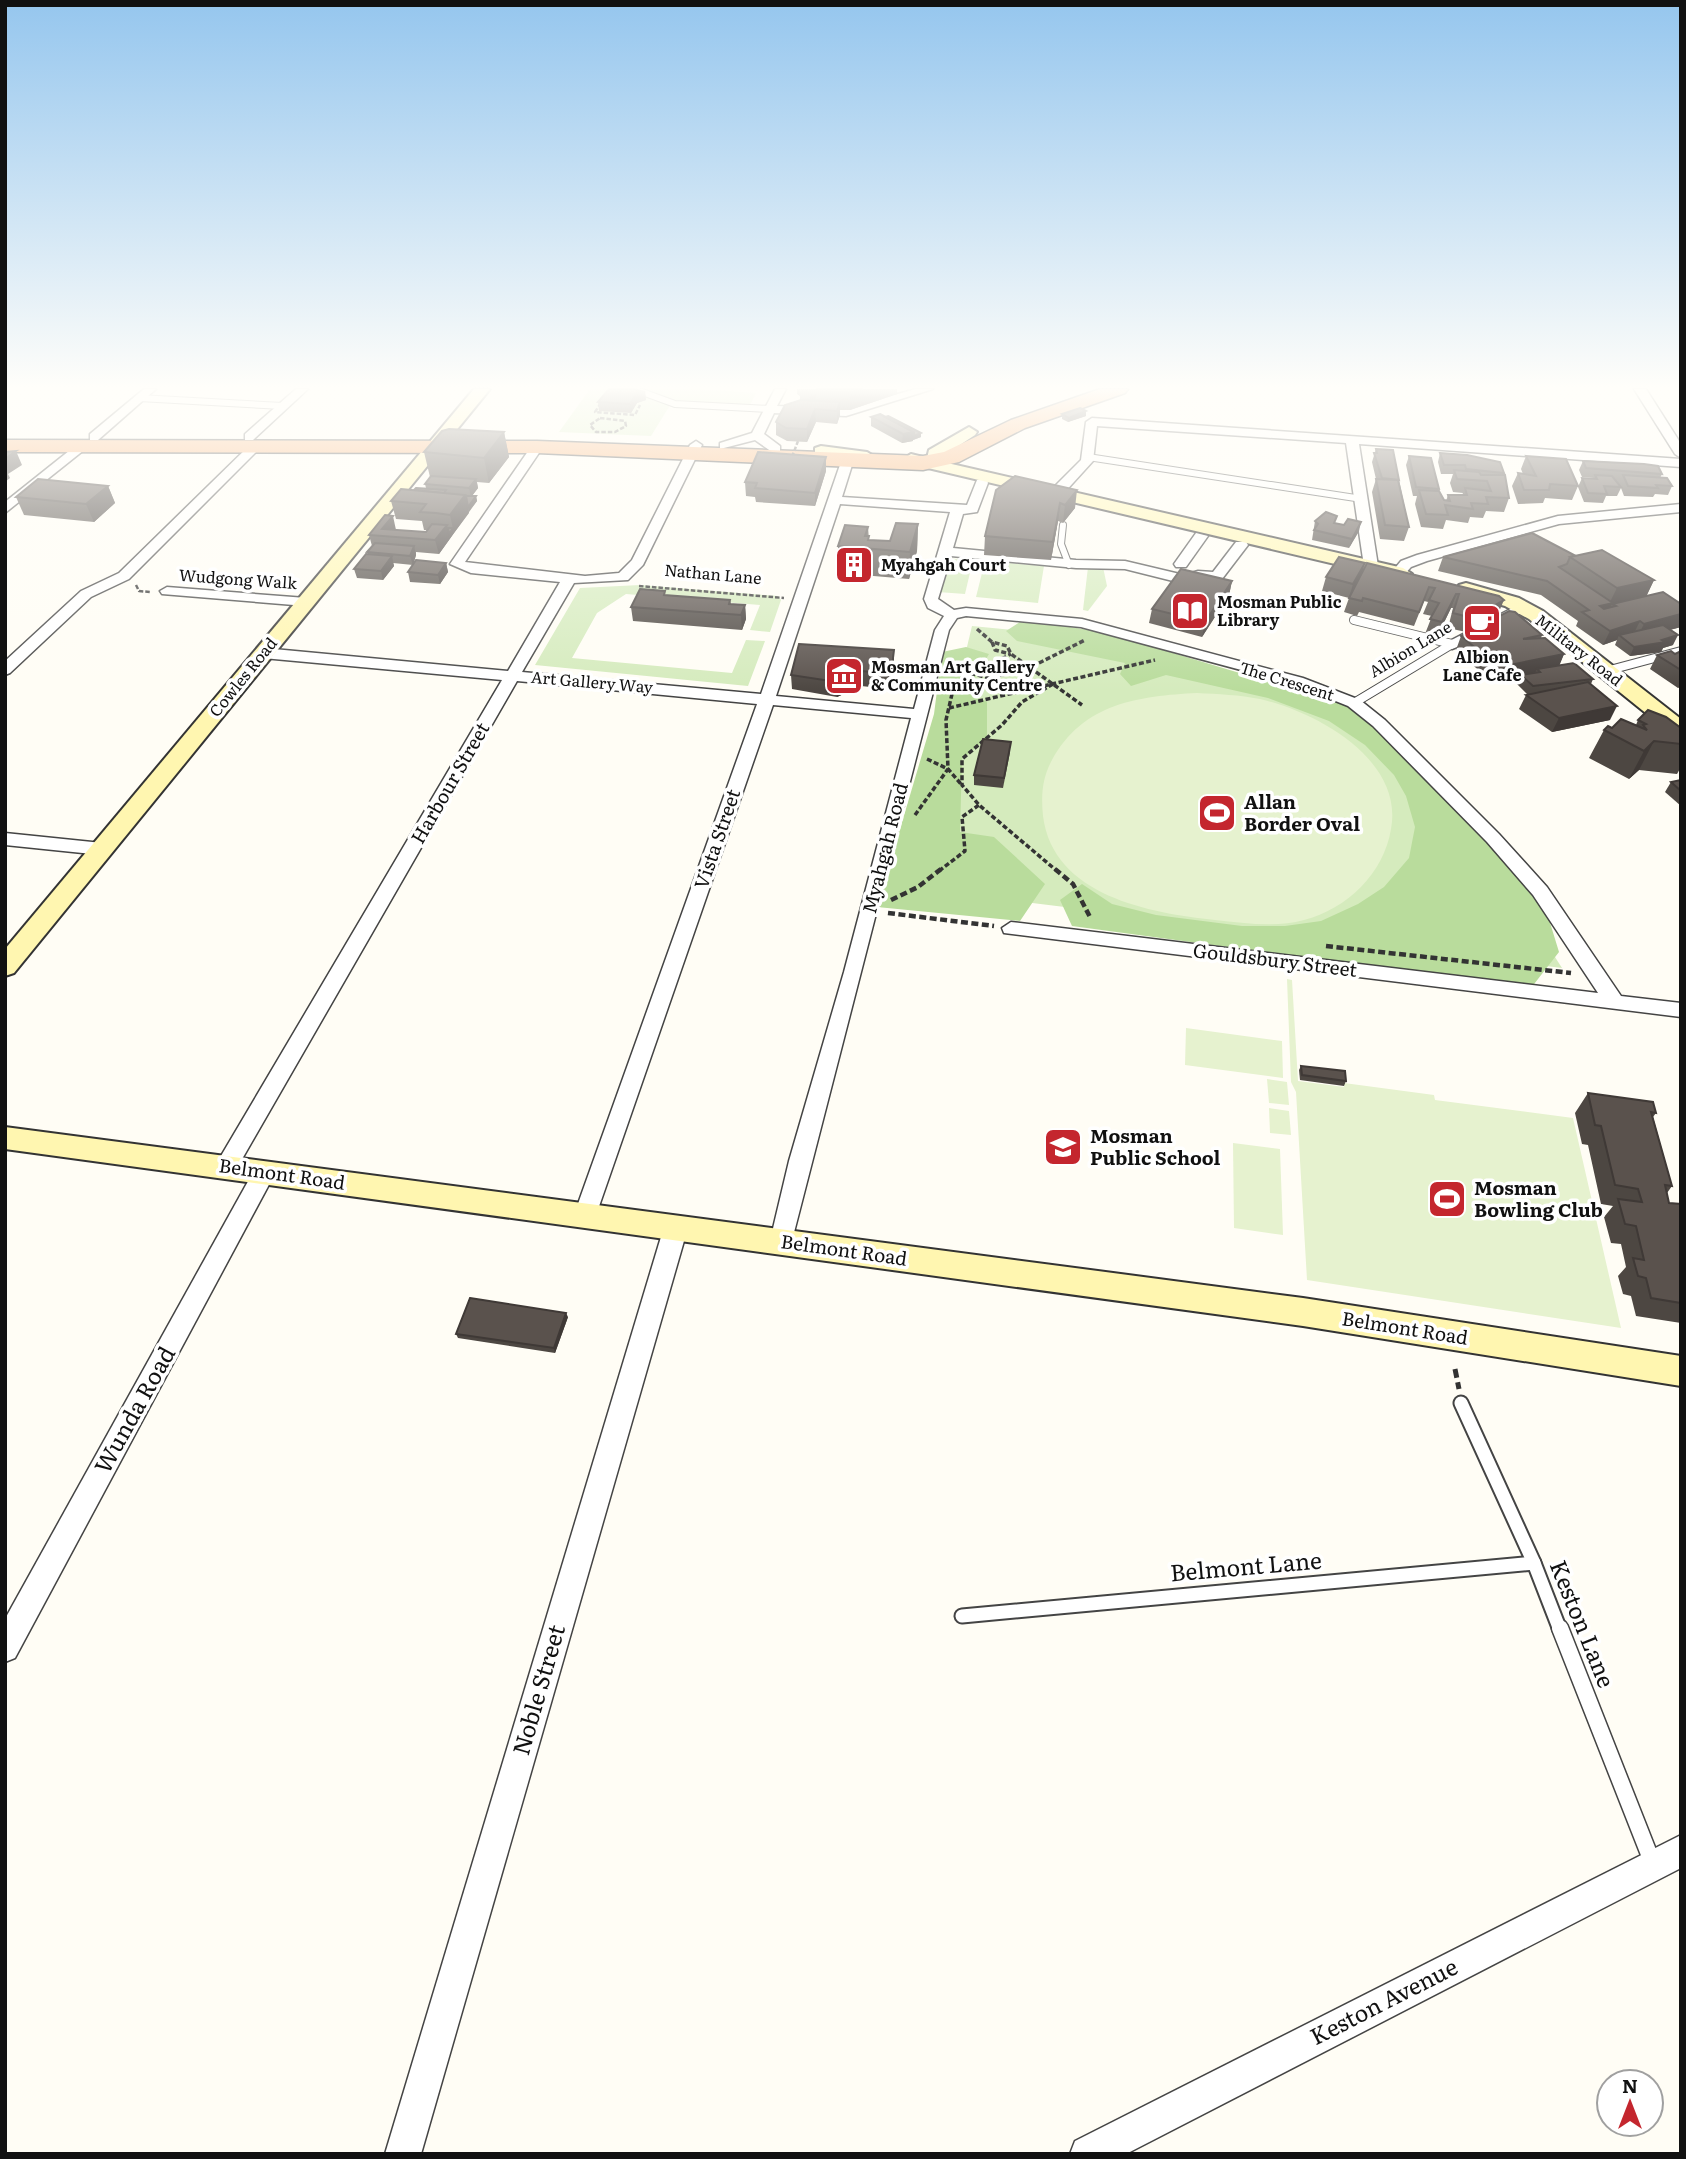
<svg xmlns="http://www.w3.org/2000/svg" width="1686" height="2159" font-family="Literata,serif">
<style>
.green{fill:#d5ebbd}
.forest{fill:#b9dc9c}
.pitch{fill:#e6f2cf}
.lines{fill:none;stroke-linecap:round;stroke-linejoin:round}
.lane-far3-casing{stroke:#444;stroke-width:8}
.lane-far2-casing{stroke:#444;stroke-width:10}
.lane-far1-casing{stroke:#444;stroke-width:17}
.lane-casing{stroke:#444;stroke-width:19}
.street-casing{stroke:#444;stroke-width:3}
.secondary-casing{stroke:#333;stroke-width:4}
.highway-casing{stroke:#222;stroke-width:3}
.path-far3{stroke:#333;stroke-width:2.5;stroke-dasharray:4.5 2;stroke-linecap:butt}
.path-far2{stroke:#333;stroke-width:3.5;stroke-dasharray:5 2.5;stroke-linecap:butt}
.path-far1{stroke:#333;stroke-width:4.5;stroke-dasharray:7 3.5;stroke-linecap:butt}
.path{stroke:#333;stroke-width:5;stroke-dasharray:9 4.5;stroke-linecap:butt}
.lane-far3{stroke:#fff;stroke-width:6}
.lane-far2{stroke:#fff;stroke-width:8}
.lane-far1{stroke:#fff;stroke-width:13}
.lane{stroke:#fff;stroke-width:16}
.street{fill:#fff;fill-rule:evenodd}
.secondary{fill:#fff6b0;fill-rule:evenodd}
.highway{fill:#f5a25d;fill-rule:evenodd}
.path-bridge{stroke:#333;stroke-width:2.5;stroke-dasharray:4.5 2;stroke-linecap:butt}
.wall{fill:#4d4742}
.shaded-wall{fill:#3f3936}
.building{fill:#5a524d;stroke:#3f3936;stroke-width:2}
.labels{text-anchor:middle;stroke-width:7;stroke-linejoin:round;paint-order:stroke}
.far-poi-label{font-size:16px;font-weight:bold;fill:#111;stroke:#fff;text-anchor:start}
.far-street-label{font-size:16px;fill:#111;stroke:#fff}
.street-label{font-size:19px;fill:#111;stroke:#fff}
.poi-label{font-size:19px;font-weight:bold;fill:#111;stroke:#fff;text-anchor:start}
.near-street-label{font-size:23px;fill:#111;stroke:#fff}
</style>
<rect width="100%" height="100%" fill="#fffdf5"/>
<g class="green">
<polygon points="590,389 702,389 756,393 750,405 672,402 651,436 559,432"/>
<polygon points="946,558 968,560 972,564 965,594 938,592"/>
<polygon points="985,561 1044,566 1038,603 976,597"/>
<polygon points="1088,567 1103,567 1107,586 1088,611 1083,610"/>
<polygon points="640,585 778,596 781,600 770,632 750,630 760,605 626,594 597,613 572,658 732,673 746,640 765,641 748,686 535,665 580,588"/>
<polygon points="972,626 1074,636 1341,708 1502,874 1562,968 909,888"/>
</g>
<g class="forest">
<polygon points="1023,620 1103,632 1253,677 1366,707 1540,890 1559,952 1531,988 1072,926 1060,900 1082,884 1112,904 1156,915 1242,926 1285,926 1321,921 1358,904 1384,887 1409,858 1415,827 1406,796 1394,775 1365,745 1329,721 1268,698 1166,675 1131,686 1120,674 1125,663 1017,641 1006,631"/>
<polygon points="966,647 989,654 967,691 987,702 987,738 962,759 960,832 994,837 1045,884 1020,921 877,907 934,714 942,652"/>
</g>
<g class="pitch">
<path d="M1197,693C1218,694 1240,695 1260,699C1317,712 1404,760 1391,829C1384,873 1347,909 1304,920C1276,928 1244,923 1215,920C1150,913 1053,896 1043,816C1041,796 1042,778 1052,760C1083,703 1139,696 1197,693Z"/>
<polygon points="1287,979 1292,980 1298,1081 1344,1087 1344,1083 1434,1095 1435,1100 1573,1118 1621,1328 1307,1280 1296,1092 1291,1082"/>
<polygon points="1186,1028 1282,1041 1283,1078 1185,1065"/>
<polygon points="1267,1079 1287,1082 1289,1105 1269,1103"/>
<polygon points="1269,1108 1289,1111 1291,1135 1270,1133"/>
<polygon points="1233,1143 1280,1149 1283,1235 1234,1228"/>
</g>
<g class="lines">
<defs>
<g id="lane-far3">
<polyline points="634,389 675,404 769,409"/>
<polyline points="139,398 283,406"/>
<polyline points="1088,457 1362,499"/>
<polyline points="1063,525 1061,544 1069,565"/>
</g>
<g id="lane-far2">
<polyline points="1354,620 1452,644"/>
<polyline points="1606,671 1681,651"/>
<polyline points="1354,703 1452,644"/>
</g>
<g id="lane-far1">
<polyline points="1461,1403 1534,1563 1560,1630"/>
<polyline points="962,1616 1534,1563"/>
</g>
<polyline id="lane" points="1560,1628 1653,1864"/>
<g id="street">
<polygon points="144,389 156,389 98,440 90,440 90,434"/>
<polygon points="296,389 308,389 253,440 245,440 245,434"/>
<polygon points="775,389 786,389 777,406 846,408 916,389 933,389 846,416 774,413 764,434 780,446 780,452 772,452 755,440 720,449 720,443 752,433"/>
<polygon points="1634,389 1646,389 1681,444 1681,458 1675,454"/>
<polygon points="1092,418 1681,459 1681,467 1359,444 1378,566 1371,570 1364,566 1346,443 1097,426 1093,461 1063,494 1053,494 1053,488 1081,460 1086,422"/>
<path d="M696,441L702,445L643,565L628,580L574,583L522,672L761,694L841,462L847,458L853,462L842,497L967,505L977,480H987L988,483L977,512L963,514L953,548L1076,560L1125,561L1184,575L1198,571L1213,572L1236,542H1246L1248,545L1222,579H1200L1185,584L1125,569L1076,568L951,556L938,599L954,610L966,608L1082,619L1303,678L1360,700L1385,720L1499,834L1547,887L1621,996L1681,1003V1017L1004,933L1002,928L1011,922L1598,993L1533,895L1487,842L1373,726L1348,706L1293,684L1081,627L966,616L957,618L949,630L790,1248L782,1251L774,1248L770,1241L789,1161L844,972L911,718L773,705L596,1215L593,1222L585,1224L577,1222L574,1215L757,704L517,681L234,1173L226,1176L218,1173L215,1167L218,1161L502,680L263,658L255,653L263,648L508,671L560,582L471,573L450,564L533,444L543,447L465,562L585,576L619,573L632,560L690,445ZM840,504L950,512L924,599L928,608L944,616L935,630L914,709L776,696Z"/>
<polygon points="79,443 89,446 5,513 5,502"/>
<polygon points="252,443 262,446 129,579 91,597 10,673 5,675 5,661 81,591 119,573"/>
<polygon points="1681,504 1681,512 1559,524 1427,561 1411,567 1403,576 1391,573 1401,561 1417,555 1558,516"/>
<polygon points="1196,533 1208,536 1186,567 1176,567 1174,564"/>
<polygon points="167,587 306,598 313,602 306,606 162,594 160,591"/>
<polygon points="1522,603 1527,604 1527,610 1457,647 1452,649 1444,644"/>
<polygon points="5,833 102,843 111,849 102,855 5,845"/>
<polygon points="264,1164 272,1167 275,1173 272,1179 15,1658 5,1662 5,1619 256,1167"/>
<polygon points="676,1217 684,1220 688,1227 421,2154 385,2154 664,1227 668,1220"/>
<polygon points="1681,1835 1681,1868 1126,2154 1070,2154 1075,2141"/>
</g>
<g id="secondary">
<polygon points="474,389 490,389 14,973 5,976 5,949"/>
<polygon points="969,427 977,432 975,435 943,456 943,462 1403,568 1412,574 1403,580 911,464 903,459 911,454 927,458 929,450"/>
<polygon points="821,446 867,452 875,457 867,462 815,454 815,448"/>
<polygon points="1466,583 1519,598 1543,611 1681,719 1681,736 1673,735 1529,619 1505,606 1459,593 1456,589 1459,585"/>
<polygon points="5,1127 1303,1298 1681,1356 1681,1386 1303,1326 5,1149"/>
</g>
<polygon id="highway" points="1100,389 1128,389 1125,393 1025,428 959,462 923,470 537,453 5,452 5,440 537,441 923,456 944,452 1011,420"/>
</defs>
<use href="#lane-far3" class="lane-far3-casing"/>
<use href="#lane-far2" class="lane-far2-casing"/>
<use href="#lane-far1" class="lane-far1-casing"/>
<use href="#lane" class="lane-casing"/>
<use href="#street" class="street-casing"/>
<use href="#secondary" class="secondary-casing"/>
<use href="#highway" class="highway-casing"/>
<g class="path-far3">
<polyline points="601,403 595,412 635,415 640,405"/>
<polygon points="600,418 625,421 626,426 615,432 596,432 590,425"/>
<polyline points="136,585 139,591 150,592"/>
<polyline points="639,586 784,598"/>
</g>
<g class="path-far2">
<polyline points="977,629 992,642 1007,646 1011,654 1082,705"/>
<polyline points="992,642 995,650 1010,654"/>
<polyline points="1039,663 1085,640"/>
<polyline points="949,667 988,678 1019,671"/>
<polyline points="1053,684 1022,702 1002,725 962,759 962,785 979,805 1057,871"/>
<polyline points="949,708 1155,660"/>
<polyline points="927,759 948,769 961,784"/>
<polyline points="915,815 948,769 946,720 952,694 961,680 1011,654"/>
<polyline points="939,871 965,851 962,817 979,805"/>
</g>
<g class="path-far1">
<polyline points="1055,869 1073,884 1091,919"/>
<polyline points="891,900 918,887 941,869"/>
<polyline points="888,913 994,926"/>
<polyline points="1326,946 1571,973"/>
</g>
<polyline class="path" points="1455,1369 1459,1389"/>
<use href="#lane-far3" class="lane-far3"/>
<use href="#lane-far2" class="lane-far2"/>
<use href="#lane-far1" class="lane-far1"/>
<use href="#lane" class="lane"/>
<use href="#street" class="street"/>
<use href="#secondary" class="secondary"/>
<use href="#highway" class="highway"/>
<polyline class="path-bridge" points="792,457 798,441"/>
</g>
<g class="wall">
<polygon points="797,389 897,389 897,394 850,410 840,410 840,415 837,424 816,422 807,442 787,441 776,435 776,422 800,400 800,396 797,394"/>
<polygon points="620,391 645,392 646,400 637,403 631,413 599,411 598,402"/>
<polygon points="1086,411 1086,416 1068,422 1062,419 1062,414"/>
<polygon points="871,417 921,433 921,437 913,440 913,441 902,443 871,426"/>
<polygon points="504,432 509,457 489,483 477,482 478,488 472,496 476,496 477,501 439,554 416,552 416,555 413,565 393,563 394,566 383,580 357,578 354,569 368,554 367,552 372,546 369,535 396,530 426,532 427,530 424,530 422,521 396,519 391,501 414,490 426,488 425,484 430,477 424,452"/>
<polygon points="1376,449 1399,480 1409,527 1404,541 1380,539 1372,492 1376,479 1372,462"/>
<polygon points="1440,453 1504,473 1503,475 1509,498 1504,512 1486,511 1483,518 1470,517 1468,523 1446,520 1443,529 1421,527 1415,504 1417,496 1413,496 1406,465 1409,456 1439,489 1438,491 1444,500 1446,501 1448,495 1462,495 1463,493 1453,492 1450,483 1453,474 1441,474 1438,462"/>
<polygon points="1526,456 1578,486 1572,500 1545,498 1543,503 1518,504 1512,486 1518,473 1523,474 1521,469"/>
<polygon points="826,457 826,471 815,506 756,502 755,497 746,496 745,482"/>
<polygon points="1583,461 1662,474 1660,478 1672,486 1668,495 1655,494 1653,497 1624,496 1621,488 1617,496 1606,496 1603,503 1584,502 1578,487 1582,478 1594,478 1582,477 1579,470"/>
<polygon points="1015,476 1075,508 1063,523 1058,521 1051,560 984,555 985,536"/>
<polygon points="108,486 115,503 94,522 24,515 16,497"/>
<polygon points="1315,521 1335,523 1359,531 1349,548 1312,540"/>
<polygon points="918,524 917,551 909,579 838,573 838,546 868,527 869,540 890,541"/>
<polygon points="1576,556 1654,580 1646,596 1681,604 1681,627 1670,630 1673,645 1663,648 1661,652 1630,656 1615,645 1617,640 1603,645 1576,626 1578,621 1541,595 1438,571 1443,557"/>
<polygon points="446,563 448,572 440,584 410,582 408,572"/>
<polygon points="1362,574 1499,596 1498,614 1466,632 1448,628 1453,608 1451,608 1437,637 1425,634 1432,616 1423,614 1428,602 1424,601 1414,626 1359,612 1357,616 1344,612 1349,598 1322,591 1326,577"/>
<polygon points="1232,581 1229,595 1202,637 1149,623 1152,609"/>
<polygon points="666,595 730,600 731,604 745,605 746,619 742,630 633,621 631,607"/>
<polygon points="1542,635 1541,638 1564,654 1559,665 1593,679 1591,684 1610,720 1552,732 1519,709 1526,695 1527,694 1517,684 1520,676 1499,681 1493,675 1485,676 1456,650 1461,636"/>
<polygon points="1681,651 1681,687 1678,688 1650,669 1657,655 1675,654"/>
<polygon points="894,665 890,689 861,686 837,697 792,689 791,675"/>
<polygon points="1638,720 1681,728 1681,767 1677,774 1639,770 1629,779 1589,758 1604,730 1636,725"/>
<polygon points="1010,752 1003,788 974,785 974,775"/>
<polygon points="1681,780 1681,806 1665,792 1671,782"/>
<polygon points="1301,1066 1346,1081 1344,1086 1300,1080 1299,1070"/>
<polygon points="1588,1093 1656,1113 1653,1117 1672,1186 1667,1193 1669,1203 1681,1204 1681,1323 1636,1316 1631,1296 1623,1294 1618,1276 1626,1267 1621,1244 1611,1243 1604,1217 1613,1206 1601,1204 1588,1145 1582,1144 1575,1113"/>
<polygon points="568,1317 555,1353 458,1338 456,1334"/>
</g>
<g class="shaded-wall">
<polygon points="817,389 816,391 816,406 810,407 810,390"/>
<polygon points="863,389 897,389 897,394 850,410 850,393"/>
<polygon points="645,392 646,400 637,403 631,413 630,404 636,394"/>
<polygon points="840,402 840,415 837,424 837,411"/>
<polygon points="815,409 816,422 807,442 807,429"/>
<polygon points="1086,411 1086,416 1068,422 1069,418"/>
<polygon points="504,432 509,457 489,483 484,458"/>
<polygon points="914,432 921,433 921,437 913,440 913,441 902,443 903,434"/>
<polygon points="16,451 22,465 8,474 10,478 5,482 5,459"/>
<polygon points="826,457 826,471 815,506 815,493"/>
<polygon points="476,479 478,488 471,497 469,488"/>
<polygon points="108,486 115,503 94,522 86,504"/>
<polygon points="1077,490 1075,508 1063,523 1065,505"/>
<polygon points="465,495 469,513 454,533 450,515"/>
<polygon points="476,496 477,501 469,511 468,507"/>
<polygon points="1060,503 1058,521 1051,560 1053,542"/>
<polygon points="393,516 396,530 382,529"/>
<polygon points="1361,522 1359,531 1349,548 1352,539"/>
<polygon points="918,524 917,551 909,579 910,552"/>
<polygon points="447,525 449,534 453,528 454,533 439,554 435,540"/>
<polygon points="414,546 416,555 413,565 410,556"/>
<polygon points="392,556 394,566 383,580 381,571"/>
<polygon points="446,563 448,572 440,584 438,575"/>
<polygon points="1365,563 1361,577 1349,598 1353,584"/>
<polygon points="1654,580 1641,608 1616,606 1612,604 1606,618 1593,621 1600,606 1609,604 1617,588"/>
<polygon points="1232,581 1229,595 1202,637 1205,622"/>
<polygon points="1456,594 1451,608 1437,637 1442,622"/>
<polygon points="1504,600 1498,614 1466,632 1472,618"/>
<polygon points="745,605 746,619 742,630 741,615"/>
<polygon points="1681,614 1681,627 1637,638 1644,624"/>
<polygon points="1640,621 1633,635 1619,635 1617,640 1603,645 1610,631"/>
<polygon points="1678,635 1673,645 1663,648 1661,652 1630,656 1634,647"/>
<polygon points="894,650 894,665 890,689 891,674"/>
<polygon points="1564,654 1558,669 1540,672 1537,669 1535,673 1521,675 1520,676 1499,681 1505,666"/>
<polygon points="862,671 861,686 837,697 837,682"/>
<polygon points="1617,706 1610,720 1552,732 1559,718"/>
<polygon points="1654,741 1639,770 1629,779 1644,751"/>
<polygon points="566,1313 568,1317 555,1353 554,1348"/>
</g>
<g class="building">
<polygon points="609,389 621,389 620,391 623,389 634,389 645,392 636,394 630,404 598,402"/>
<polygon points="817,389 863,389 850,393 816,391"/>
<polygon points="801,400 840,402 837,411 815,409 807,429 786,428 776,422 785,405"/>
<polygon points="1080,408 1086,411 1069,418 1062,414"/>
<polygon points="880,414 914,432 903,434 871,417"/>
<polygon points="888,416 921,433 914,436 914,432 885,417"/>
<polygon points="449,429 504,432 484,458 424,452 442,431"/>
<polygon points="1376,449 1393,450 1399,480 1382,478 1374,453 1377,453"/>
<polygon points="16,451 5,459 5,452"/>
<polygon points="758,452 826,457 815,493 755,488 757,483 745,482"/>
<polygon points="1440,453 1467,455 1500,462 1504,473 1466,469 1465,465 1444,465"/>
<polygon points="1409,456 1431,458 1439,489 1416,487"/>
<polygon points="1526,456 1566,459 1578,486 1550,484 1549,490 1524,490 1518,473 1536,476"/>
<polygon points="1583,461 1644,464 1658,466 1662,474 1586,468"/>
<polygon points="1454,470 1479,472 1481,475 1505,475 1509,498 1486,497 1488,504 1471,503 1473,509 1445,505 1448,515 1426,514 1419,490 1439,491 1444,500 1450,501 1448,495 1467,495 1465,488 1491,491 1487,481 1457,479"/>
<polygon points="1595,475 1612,476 1621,487 1604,486 1607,494 1588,493 1582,478 1597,479"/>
<polygon points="1623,475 1667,478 1672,486 1656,485 1658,488 1628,486"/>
<polygon points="431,476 476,479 469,488 425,484"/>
<polygon points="1015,476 1077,490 1065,505 1060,503 1053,542 985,536 996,490"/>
<polygon points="38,479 108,486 86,504 16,497"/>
<polygon points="1376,479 1398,480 1409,527 1385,525"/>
<polygon points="416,488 446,490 444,493 414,490"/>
<polygon points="401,489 465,495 450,515 436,513 420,512 426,504 391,501"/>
<polygon points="466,496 476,496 468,507"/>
<polygon points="1326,512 1337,516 1334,523 1344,525 1348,519 1361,522 1352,539 1314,530 1318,524 1315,521"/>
<polygon points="385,515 393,516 382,529 426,532 432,524 447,525 435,540 369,535"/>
<polygon points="896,523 918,524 910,552 838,546 845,525 868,527 865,536 869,536 868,540 890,541"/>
<polygon points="448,528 453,528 449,534"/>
<polygon points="1532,533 1576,556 1570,557 1567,564 1559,567 1613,603 1600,606 1604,609 1616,606 1612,604 1663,592 1681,604 1681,614 1644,624 1640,621 1610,631 1582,612 1589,610 1547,581 1443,557"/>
<polygon points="375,543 414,546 410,556 367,552"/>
<polygon points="1602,550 1654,580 1617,588 1570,557"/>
<polygon points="366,554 392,556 381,571 354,569"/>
<polygon points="1339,557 1365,563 1353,584 1326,577"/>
<polygon points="416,560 446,563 438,575 408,572"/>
<polygon points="1367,563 1499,596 1504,600 1472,618 1453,613 1459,594 1456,594 1442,622 1430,619 1439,603 1429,600 1435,588 1429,587 1419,612 1363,598 1362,601 1349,598"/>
<polygon points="1181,569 1232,581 1205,622 1152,609"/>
<polygon points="640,589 665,591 664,595 730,600 729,604 745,605 741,615 631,607"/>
<polygon points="1509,611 1515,612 1542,635 1523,639 1545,638 1564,654 1505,666 1499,661 1491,661 1461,636"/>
<polygon points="1663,625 1678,635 1662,640 1666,642 1634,647 1619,635"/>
<polygon points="799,644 894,650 891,674 862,671 837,682 791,675"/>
<polygon points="1671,651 1675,654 1681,651 1681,670 1657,655"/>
<polygon points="1574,663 1593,679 1533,686 1521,675 1540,672 1537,669"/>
<polygon points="1588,682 1617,706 1559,718 1526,695"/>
<polygon points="1648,710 1666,717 1681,728 1681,744 1654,741 1644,751 1604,730 1608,726 1612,728 1621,719 1647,730 1643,725 1646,724 1638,720"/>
<polygon points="983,739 1011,742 1004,778 974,775"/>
<polygon points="1681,780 1681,791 1671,782"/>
<polygon points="1301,1066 1345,1071 1346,1081 1302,1075"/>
<polygon points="1588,1093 1653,1102 1656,1113 1651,1112 1672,1186 1665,1185 1669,1203 1681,1204 1681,1303 1651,1298 1646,1278 1638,1276 1633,1258 1644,1260 1636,1226 1625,1224 1618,1199 1642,1202 1638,1189 1615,1185 1601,1126 1595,1125"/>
<polygon points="470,1298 566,1313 554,1348 456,1334"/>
</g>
<linearGradient id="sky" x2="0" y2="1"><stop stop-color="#95c6ee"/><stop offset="0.56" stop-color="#fffefa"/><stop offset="1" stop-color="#fffefa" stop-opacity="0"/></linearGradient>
<rect width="1686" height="691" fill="url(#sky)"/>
<defs>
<symbol id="building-square" viewBox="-11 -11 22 22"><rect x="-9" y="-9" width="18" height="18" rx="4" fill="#c4262e" stroke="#fff"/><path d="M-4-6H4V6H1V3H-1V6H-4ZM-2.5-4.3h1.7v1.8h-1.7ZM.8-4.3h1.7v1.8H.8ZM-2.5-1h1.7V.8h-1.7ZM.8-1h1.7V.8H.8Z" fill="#fff"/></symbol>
<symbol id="library-square" viewBox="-11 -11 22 22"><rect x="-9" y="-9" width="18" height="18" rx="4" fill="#c4262e" stroke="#fff"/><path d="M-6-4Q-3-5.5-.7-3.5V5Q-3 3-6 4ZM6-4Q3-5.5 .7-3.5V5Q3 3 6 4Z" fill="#fff"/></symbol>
<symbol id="cafe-square" viewBox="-11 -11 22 22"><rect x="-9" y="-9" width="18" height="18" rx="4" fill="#c4262e" stroke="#fff"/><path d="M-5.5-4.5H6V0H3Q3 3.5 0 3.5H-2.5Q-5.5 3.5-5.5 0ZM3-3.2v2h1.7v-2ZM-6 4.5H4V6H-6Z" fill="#fff"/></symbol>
<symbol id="museum-square" viewBox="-11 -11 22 22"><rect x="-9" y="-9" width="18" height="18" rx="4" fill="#c4262e" stroke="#fff"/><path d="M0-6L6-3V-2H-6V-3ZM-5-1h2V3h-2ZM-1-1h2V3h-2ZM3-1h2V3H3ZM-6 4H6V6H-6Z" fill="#fff"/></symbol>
<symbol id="stadium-square" viewBox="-11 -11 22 22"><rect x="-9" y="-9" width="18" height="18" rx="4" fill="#c4262e" stroke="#fff"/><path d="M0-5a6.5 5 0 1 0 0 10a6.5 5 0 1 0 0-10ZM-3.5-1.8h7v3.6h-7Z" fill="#fff"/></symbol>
<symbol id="school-square" viewBox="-11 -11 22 22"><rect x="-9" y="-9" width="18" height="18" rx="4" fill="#c4262e" stroke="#fff"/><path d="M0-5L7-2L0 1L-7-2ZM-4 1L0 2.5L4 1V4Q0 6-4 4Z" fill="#fff"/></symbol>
</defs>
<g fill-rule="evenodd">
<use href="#building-square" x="832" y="543" width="44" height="44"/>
<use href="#library-square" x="1168" y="589" width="44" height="44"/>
<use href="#cafe-square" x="1460" y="601" width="44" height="44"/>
<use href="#museum-square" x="822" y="654" width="44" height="44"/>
<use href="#stadium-square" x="1195" y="791" width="44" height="44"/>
<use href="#school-square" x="1041" y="1125" width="44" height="44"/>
<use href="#stadium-square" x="1425" y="1177" width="44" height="44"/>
</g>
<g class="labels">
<g class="far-poi-label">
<text x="881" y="571">Myahgah Court</text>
<text x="1217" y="608">Mosman Public<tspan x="1217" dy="18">Library</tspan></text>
<text x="1482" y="663" text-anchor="middle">Albion<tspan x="1482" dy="18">Lane Cafe</tspan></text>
<text x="871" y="673">Mosman Art Gallery<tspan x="871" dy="18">&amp; Community Centre</tspan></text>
</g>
<g class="far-street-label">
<text transform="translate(713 574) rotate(5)" y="6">Nathan Lane</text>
<text transform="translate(238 579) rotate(4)" y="6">Wudgong Walk</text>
<text transform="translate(1410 649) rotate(-31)" y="6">Albion Lane</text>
<text transform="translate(1579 650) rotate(38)" y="6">Military Road</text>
<text transform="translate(243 677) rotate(-51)" y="6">Cowles Road</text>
<text transform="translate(1287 681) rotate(17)" y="6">The Crescent</text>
<text transform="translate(592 682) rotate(5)" y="6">Art Gallery Way</text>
</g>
<g class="street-label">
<text transform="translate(450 783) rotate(-60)" y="7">Harbour Street</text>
<text transform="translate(717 839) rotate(-71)" y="7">Vista Street</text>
<text transform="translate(885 848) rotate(-76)" y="7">Myahgah Road</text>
<text transform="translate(1275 960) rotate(7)" y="7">Gouldsbury Street</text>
<text transform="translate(282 1174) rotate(8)" y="7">Belmont Road</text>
<text transform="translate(844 1250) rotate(8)" y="7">Belmont Road</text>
<text transform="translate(1405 1328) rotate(9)" y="7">Belmont Road</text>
</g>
<g class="poi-label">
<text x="1244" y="809">Allan<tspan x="1244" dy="22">Border Oval</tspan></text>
<text x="1090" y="1143">Mosman<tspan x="1090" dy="22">Public School</tspan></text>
<text x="1474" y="1195">Mosman<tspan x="1474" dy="22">Bowling Club</tspan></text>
</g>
<g class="near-street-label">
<text transform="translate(135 1410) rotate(-61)" y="8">Wunda Road</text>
<text transform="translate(1246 1567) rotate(-5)" y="8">Belmont Lane</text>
<text transform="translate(1582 1624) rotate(68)" y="8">Keston Lane</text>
<text transform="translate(539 1690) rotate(-74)" y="8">Noble Street</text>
<text transform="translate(1384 2002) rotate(-27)" y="8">Keston Avenue</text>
</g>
</g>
<rect width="1686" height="2159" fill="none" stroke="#111111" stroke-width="14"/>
<g transform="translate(1630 2103)"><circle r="33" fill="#ffffff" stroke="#a0a0a0" stroke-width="2"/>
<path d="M0-5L12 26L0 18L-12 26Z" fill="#c4262e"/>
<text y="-10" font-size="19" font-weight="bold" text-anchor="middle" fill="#111111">N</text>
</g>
</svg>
